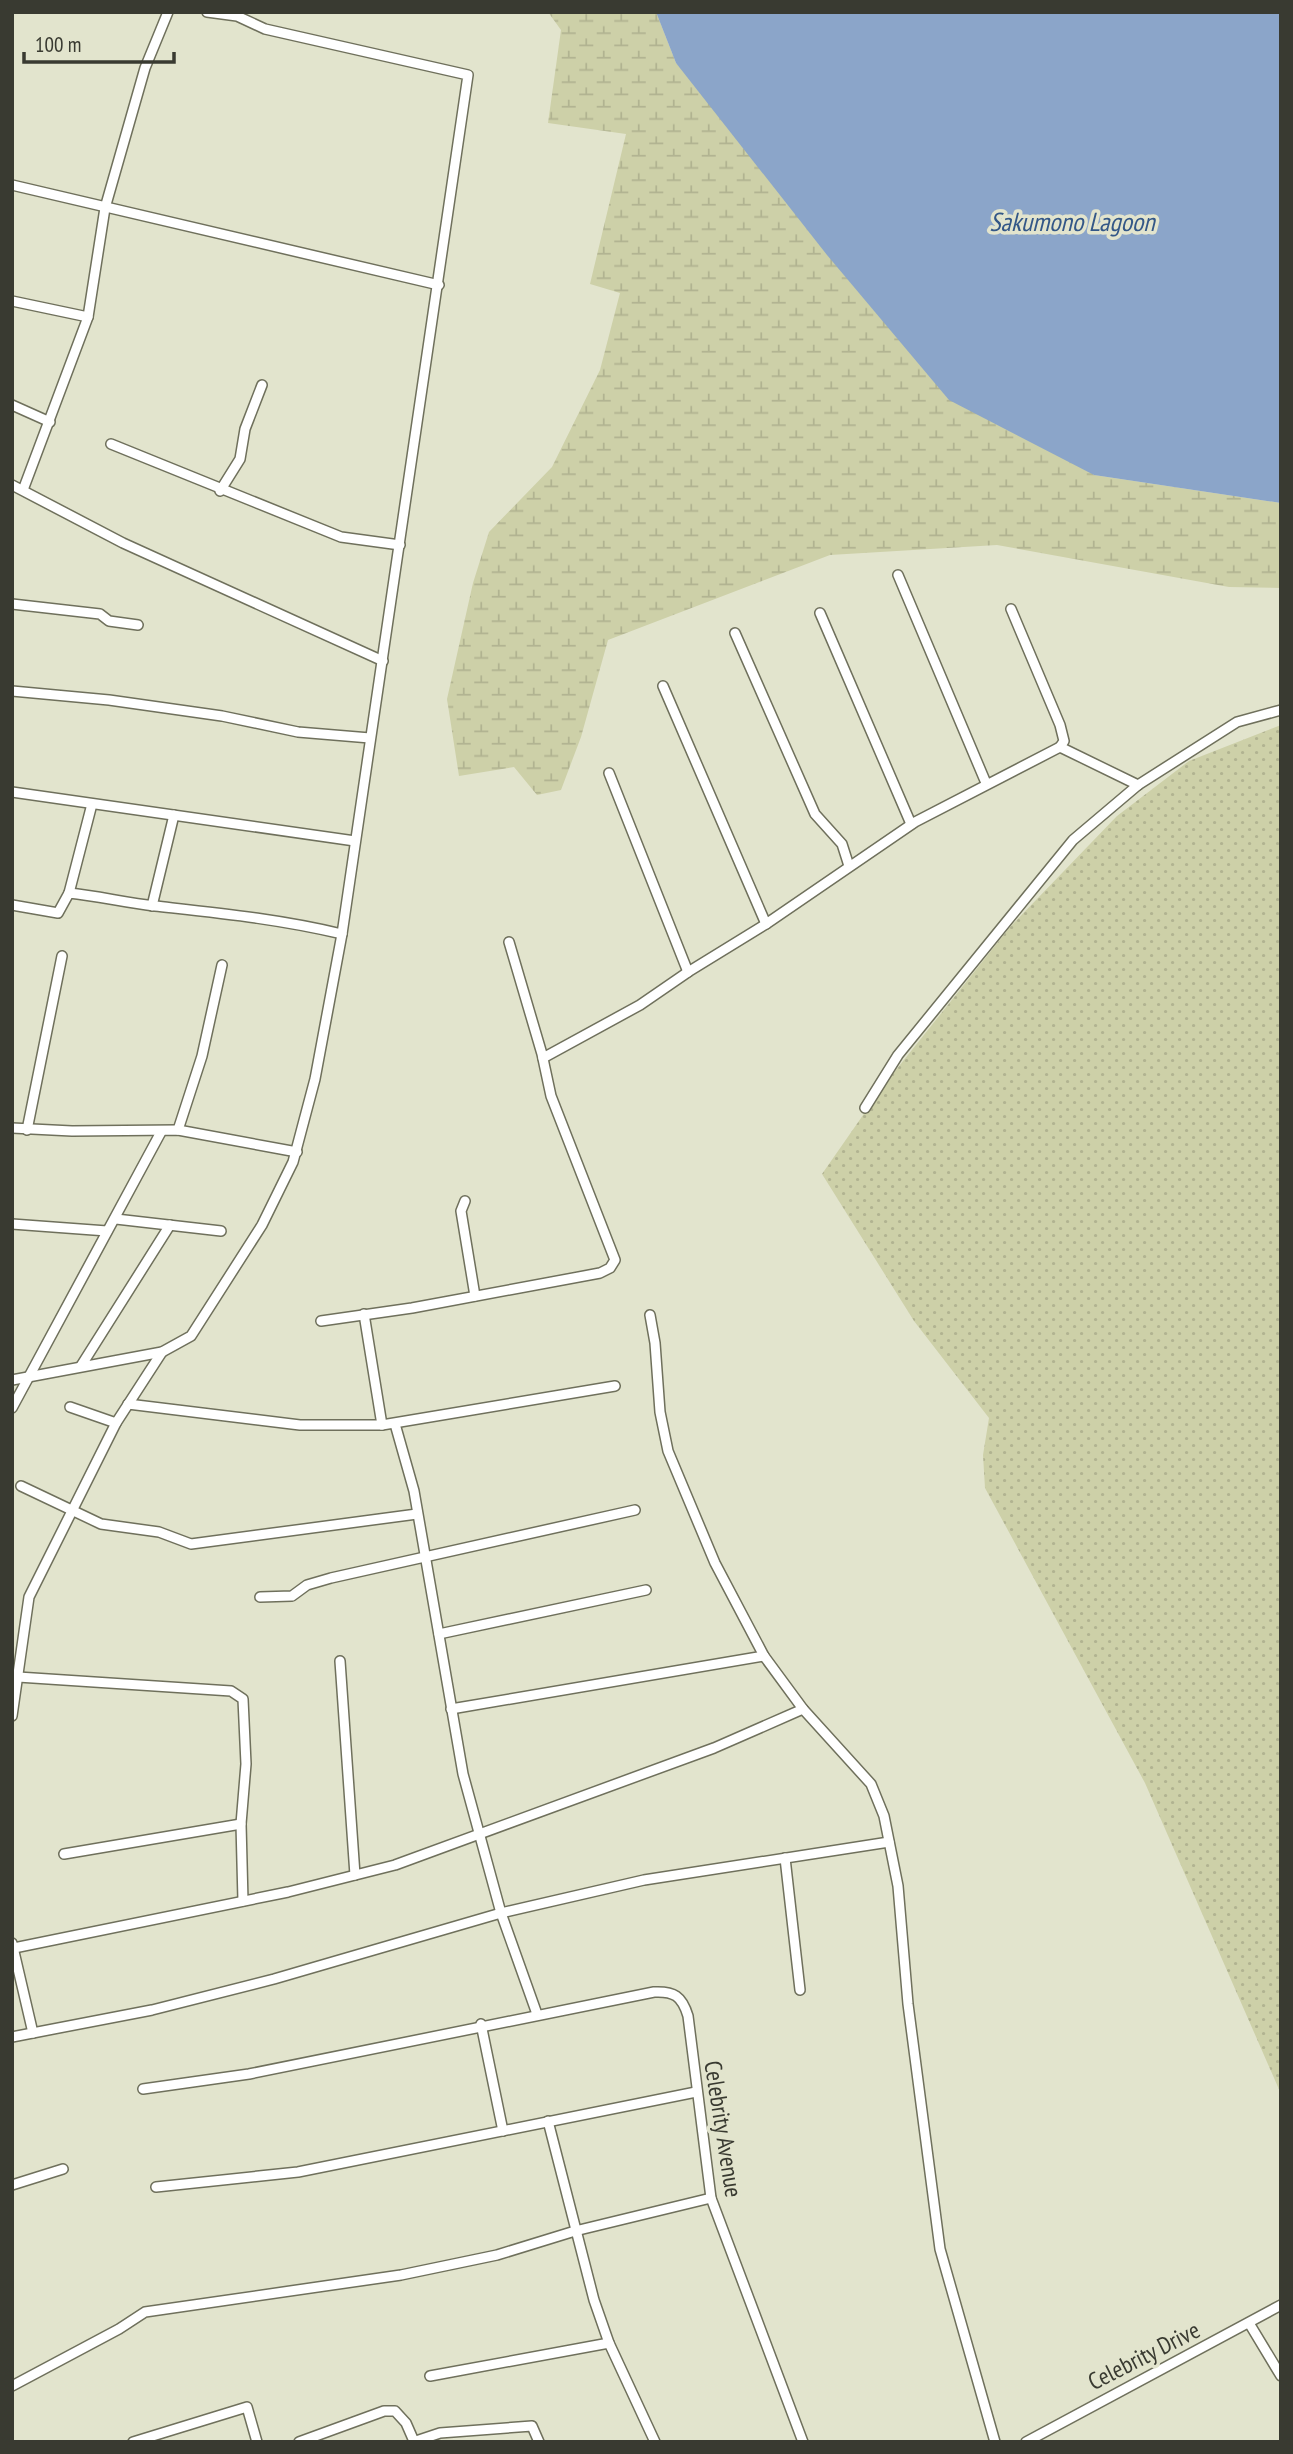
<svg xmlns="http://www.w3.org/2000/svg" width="1293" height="2454" font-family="'PT Sans Narrow',sans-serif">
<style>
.grass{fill:url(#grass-dots)}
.wetland{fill:url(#wetland-marsh)}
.water{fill:#8ba5c9}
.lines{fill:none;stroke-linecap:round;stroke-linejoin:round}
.street-casing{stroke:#6f705c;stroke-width:12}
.street{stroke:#fff;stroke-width:9}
.labels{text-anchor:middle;stroke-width:7;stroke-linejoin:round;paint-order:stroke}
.street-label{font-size:24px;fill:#393a31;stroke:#e2e4cd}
.water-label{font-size:26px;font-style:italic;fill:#335787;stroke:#e2e4cd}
</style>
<defs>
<pattern id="grass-dots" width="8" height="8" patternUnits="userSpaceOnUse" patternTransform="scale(1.75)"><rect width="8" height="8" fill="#cdd0a8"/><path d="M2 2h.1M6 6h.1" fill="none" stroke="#b1b391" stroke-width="1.8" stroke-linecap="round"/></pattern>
<pattern id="wetland-marsh" width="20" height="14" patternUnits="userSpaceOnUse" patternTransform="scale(1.75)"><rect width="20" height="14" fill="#cdd0a8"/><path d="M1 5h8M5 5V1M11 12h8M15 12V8" fill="none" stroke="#b1b391"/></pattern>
</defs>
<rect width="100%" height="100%" fill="#e2e4cd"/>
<polygon class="grass" points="1281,725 1281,2094 1145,1783 985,1488 983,1455 989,1418 914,1321 822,1174 884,1085 1010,927 1117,816 1189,761"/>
<polygon class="wetland" points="548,12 656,12 676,63 1094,475 1281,503 1281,588 1229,587 997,545 830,555 608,640 581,737 561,790 537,795 514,767 459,776 447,699 473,583 489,532 552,467 600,370 620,293 590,284 626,134 548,123 561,30"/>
<polygon class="water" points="656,12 1281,12 1281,503 1094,475 949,400 827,255 676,63"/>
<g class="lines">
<defs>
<g id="street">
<polyline points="12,185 439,285"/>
<polyline points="12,301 88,317"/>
<polyline points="12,405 50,422"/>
<polyline points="111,444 341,537 400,545"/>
<polyline points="12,485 123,543 383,661"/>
<polyline points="23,490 88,317 105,208 145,68 168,12"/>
<polyline points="220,491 240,459 245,429 262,385"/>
<polyline points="898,575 986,783"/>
<polyline points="12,604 100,614 109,621 138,625"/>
<polyline points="1011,609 1060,725 1064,741 1060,747"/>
<polyline points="820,613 911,824"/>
<polyline points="735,633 815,814 842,844 849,866"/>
<polyline points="663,686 766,924"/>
<polyline points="12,691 109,700 222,716 298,732 370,738"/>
<polyline points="609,773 688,972"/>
<polyline points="12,792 355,841"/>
<polyline points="69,893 92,804"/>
<path d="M12,905L58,913L69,893C99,896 126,903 155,906C218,913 280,919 342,934"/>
<polyline points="152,906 174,815"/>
<polyline points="543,1058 640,1005 688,972 766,924 915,822 1060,747 1138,785"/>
<polyline points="865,1108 898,1055 1073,840 1138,785 1237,722 1281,710"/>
<polyline points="12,1128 72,1131 178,1130 297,1152"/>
<polyline points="27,1130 62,956"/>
<polyline points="178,1130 202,1056 222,965"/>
<polyline points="465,1201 461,1211 475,1296"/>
<polyline points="116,1219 221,1231"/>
<polyline points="12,1224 107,1231"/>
<polyline points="364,1314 382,1425"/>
<polyline points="650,1315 655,1343 660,1412 668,1451 715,1563 764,1656 803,1709 871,1784 884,1816 898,1886 908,2004 940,2249 995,2442"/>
<polyline points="321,1321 412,1308 600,1273 610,1268 615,1260 551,1096 542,1054 509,942"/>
<polyline points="81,1366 170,1225"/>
<polyline points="12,1380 162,1352 191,1336 262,1225 293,1162 315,1079 342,934 468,75 265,29 237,16 207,12"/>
<polyline points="128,1404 300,1425 382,1425 615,1386"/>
<polyline points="70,1407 116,1423"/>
<polyline points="12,1408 161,1132"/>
<polyline points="395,1424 414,1491 463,1774 501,1913 537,2014"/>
<polyline points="21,1486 101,1524 159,1532 191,1544 417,1514"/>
<polyline points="260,1597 292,1596 307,1585 331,1578 635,1510"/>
<polyline points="439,1634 646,1590"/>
<polyline points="340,1661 355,1875"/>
<polyline points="18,1677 231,1691 243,1699 246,1764 241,1824 243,1901"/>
<polyline points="451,1709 764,1656"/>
<polyline points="12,1716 29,1597 116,1423 162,1352"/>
<polyline points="64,1854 241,1824"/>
<polyline points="785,1858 800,1990"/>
<polyline points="12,1943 33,2033"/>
<polyline points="14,1948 288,1892 395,1865 714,1748 803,1709"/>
<polyline points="481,2024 503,2131"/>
<polyline points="12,2037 152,2010 274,1979 501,1913 644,1880 889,1842"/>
<path d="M143,2089L249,2074L654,1992C674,1991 682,1996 688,2016L711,2198L803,2442"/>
<polyline points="548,2121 594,2300 609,2343 655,2442"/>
<polyline points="12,2185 63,2169"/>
<polyline points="156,2187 298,2172 696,2092"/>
<polyline points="1249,2323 1281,2376"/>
<polyline points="430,2376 609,2343"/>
<polyline points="12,2386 119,2329 145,2312 401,2275 497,2255 575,2231 711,2198"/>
<polyline points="133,2442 247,2407 257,2442"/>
<polyline points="299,2442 384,2411 395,2411 406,2423 413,2439"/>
<polyline points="413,2442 440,2433 532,2426 539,2442"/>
<polyline points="1026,2442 1281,2305"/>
</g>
</defs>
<use href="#street" class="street-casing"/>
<use href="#street" class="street"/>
</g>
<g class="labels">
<g class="street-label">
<text transform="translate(723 2129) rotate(81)" y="8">Celebrity Avenue</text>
<text transform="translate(1144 2356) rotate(-27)" y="8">Celebrity Drive</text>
</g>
<g class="water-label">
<text x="1072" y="231">Sakumono Lagoon</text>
</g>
</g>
<rect width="1293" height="2454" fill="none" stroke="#393a31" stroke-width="28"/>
<path d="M24 52v10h150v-10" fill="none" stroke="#393a31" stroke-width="3.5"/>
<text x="35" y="52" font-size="21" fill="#393a31" stroke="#e2e4cd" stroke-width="5" paint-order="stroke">100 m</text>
</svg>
